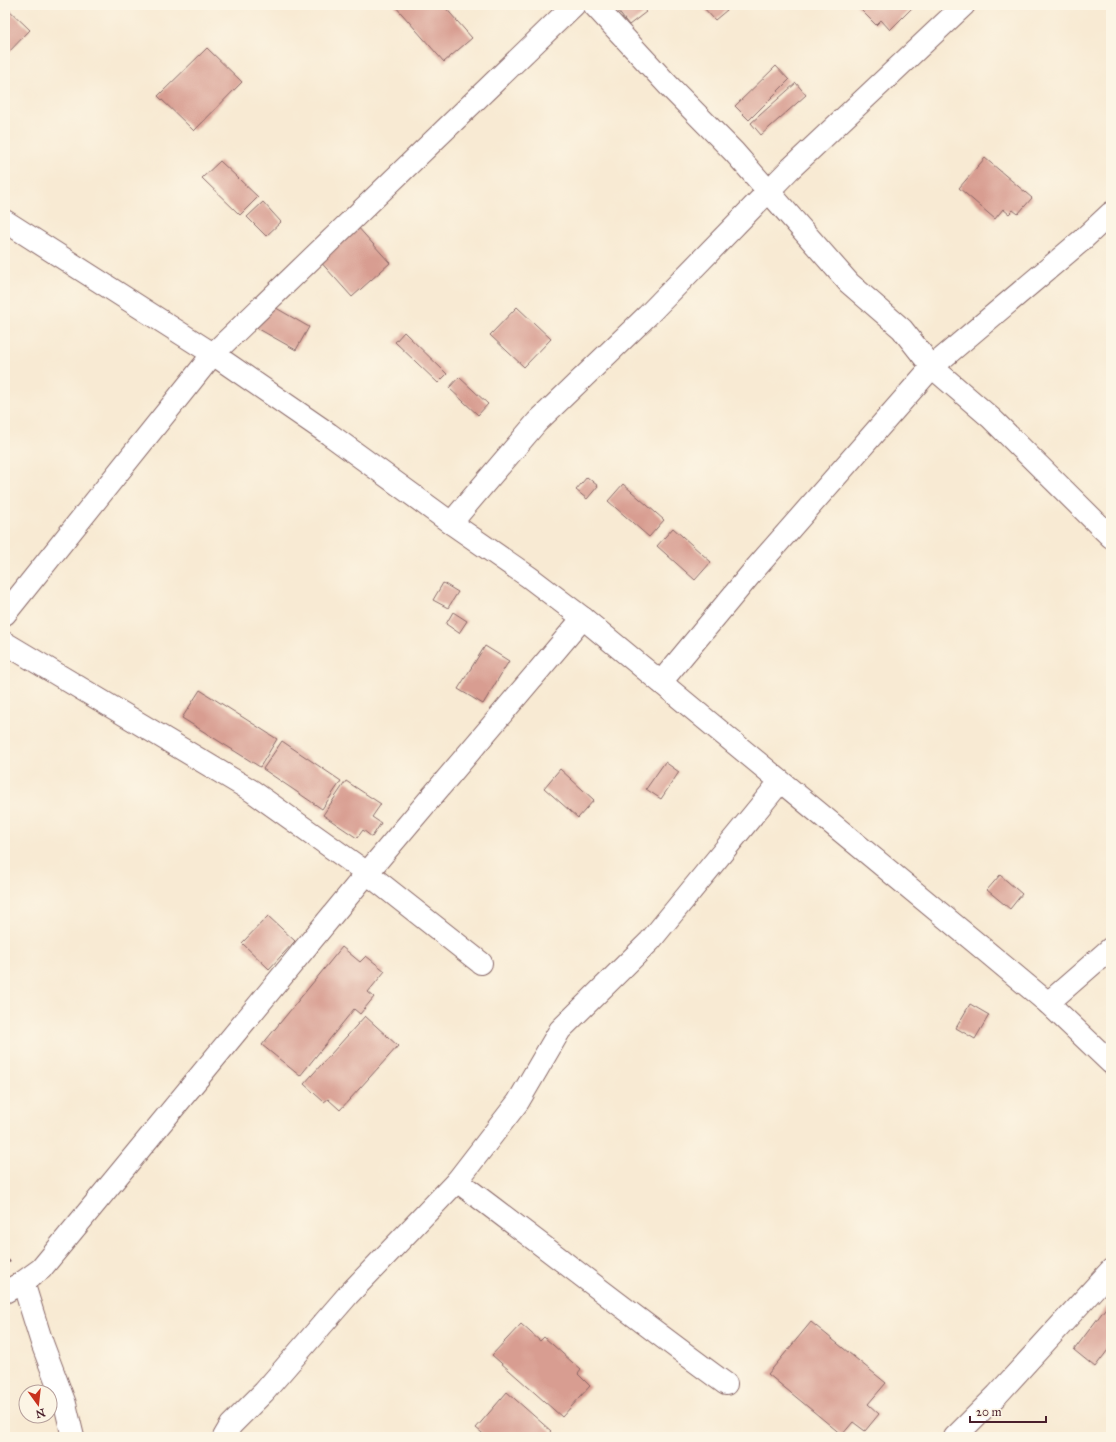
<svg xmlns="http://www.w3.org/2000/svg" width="1116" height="1442" font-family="'IM FELL Great Primer',serif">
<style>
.building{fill:#d89d91}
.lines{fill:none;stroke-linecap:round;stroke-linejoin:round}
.minor-casing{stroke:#876666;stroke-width:24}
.major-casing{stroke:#876666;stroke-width:24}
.path{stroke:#876666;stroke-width:2.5;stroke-dasharray:3 3;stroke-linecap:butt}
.minor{stroke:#fff;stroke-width:22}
.major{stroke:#fff;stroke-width:22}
</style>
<rect width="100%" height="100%" fill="#fcf5e5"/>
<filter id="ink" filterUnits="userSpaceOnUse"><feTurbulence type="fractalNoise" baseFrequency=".025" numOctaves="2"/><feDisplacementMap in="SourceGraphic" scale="8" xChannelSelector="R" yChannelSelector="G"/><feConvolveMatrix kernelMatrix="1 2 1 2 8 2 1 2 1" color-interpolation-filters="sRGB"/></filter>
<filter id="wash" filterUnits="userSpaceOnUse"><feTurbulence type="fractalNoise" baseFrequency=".012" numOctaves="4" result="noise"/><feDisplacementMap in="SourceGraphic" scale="16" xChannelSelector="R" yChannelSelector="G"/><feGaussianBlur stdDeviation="0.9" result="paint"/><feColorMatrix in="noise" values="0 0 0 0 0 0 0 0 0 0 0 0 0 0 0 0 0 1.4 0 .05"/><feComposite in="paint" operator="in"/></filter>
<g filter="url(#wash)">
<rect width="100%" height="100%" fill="#f8ead3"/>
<g id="blocks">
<g class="building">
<polygon points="396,5 443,5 472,38 444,62 395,6"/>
<polygon points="613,5 640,5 646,12 629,25"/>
<polygon points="701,5 733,5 715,20"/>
<polygon points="856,5 914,5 914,6 890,30 881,20 876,25"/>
<polygon points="5,6 30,30 5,56"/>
<polygon points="207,48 242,82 194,131 158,96"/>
<polygon points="776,66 789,80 749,120 735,106"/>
<polygon points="796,83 806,95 761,135 751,123"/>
<polygon points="985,158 1032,198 1018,214 1013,210 1009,214 1003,209 995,219 959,188"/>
<polygon points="220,161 258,197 240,215 202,178"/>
<polygon points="263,202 281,222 266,236 247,217"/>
<polygon points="356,225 390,263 352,297 318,259"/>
<polygon points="271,305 309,327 296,350 257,328"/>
<polygon points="517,307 551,339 524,367 490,335"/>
<polygon points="404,332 447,374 438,383 395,342"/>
<polygon points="459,377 488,404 478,415 449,388"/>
<polygon points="587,477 598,486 587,499 576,490"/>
<polygon points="623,484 664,520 649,537 608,501"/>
<polygon points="673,528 711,562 695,580 657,546"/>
<polygon points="443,583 458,592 448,608 433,600"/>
<polygon points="453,612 467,621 459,633 446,624"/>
<polygon points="485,646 509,661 483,704 458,689"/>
<polygon points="200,690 277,739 260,767 182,718"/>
<polygon points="282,741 341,781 322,809 263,769"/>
<polygon points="665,762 679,772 661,799 646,789"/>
<polygon points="560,769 594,800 578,818 544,788"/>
<polygon points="346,781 381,804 372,817 381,823 372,837 363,830 357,838 323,815"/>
<polygon points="1000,875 1022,894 1010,909 987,890"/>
<polygon points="268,916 295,941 269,969 242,943"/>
<polygon points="342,947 360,962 366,956 385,971 368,992 374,997 360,1014 354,1009 300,1076 262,1045"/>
<polygon points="970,1004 989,1015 975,1039 956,1028"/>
<polygon points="365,1016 398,1046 340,1110 328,1099 324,1102 304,1084"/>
<polygon points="1111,1301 1111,1346 1095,1367 1074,1350"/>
<polygon points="811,1322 886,1383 868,1404 879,1414 865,1431 853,1422 842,1435 768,1374"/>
<polygon points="521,1324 540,1341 544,1337 581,1370 578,1374 590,1386 562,1417 492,1355"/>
<polygon points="507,1392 551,1431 546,1437 487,1437 476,1428"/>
</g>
</g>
</g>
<g filter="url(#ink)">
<use href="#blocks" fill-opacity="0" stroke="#876666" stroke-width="1"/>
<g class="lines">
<defs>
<g id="minor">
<polyline points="594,5 668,85 734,152 849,283 902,329 932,367 991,418 1111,537"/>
<polyline points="451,523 537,422 647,316 789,170 964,5"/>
<polyline points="5,614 213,354 574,5"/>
<polyline points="5,643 252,791 367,873 481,963"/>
<polyline points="661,682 755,569 932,367 1081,241 1111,213"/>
<polyline points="1048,1003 1111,948"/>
<path d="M457,1181C547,1248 635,1318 726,1384"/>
<polyline points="23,1282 42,1343 65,1404 73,1437"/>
<polyline points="5,1292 23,1282 41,1269 367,873 583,618"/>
<polyline points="224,1437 231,1425 264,1392 348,1295 457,1181 518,1102 560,1030 650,941 780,782"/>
<polyline points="955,1437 997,1395 1111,1270"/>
</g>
<polyline id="major" points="5,221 213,354 329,434 451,523 529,577 583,618 975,942 1048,1003 1111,1063"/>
</defs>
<use href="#minor" class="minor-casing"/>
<use href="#major" class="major-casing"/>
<polyline class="path" points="5,1255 10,1263"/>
<use href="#minor" class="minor"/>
<use href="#major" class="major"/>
</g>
</g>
<rect width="1116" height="1442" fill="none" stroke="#fcf5e5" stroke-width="20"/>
<g transform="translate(38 1404) rotate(165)"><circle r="19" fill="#fcf5e5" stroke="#b59f9b"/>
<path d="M0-3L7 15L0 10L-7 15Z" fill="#c8321e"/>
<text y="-6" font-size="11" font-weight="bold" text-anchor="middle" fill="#4a1f2b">N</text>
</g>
<path d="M970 1416v6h76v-6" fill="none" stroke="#4a1f2b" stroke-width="2"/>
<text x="976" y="1416" font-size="12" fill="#4a1f2b" stroke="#fcf5e5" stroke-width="3" paint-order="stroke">20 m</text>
</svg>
